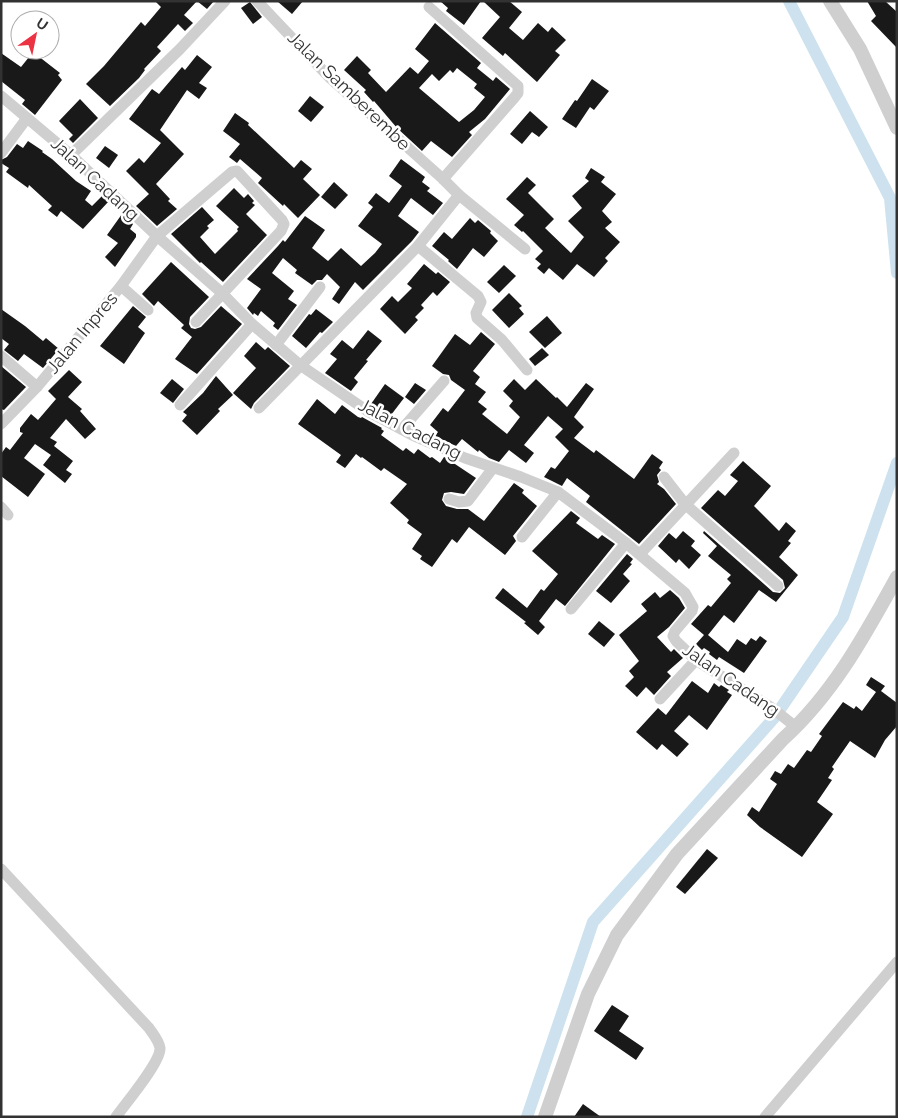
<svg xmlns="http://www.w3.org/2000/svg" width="898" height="1118" font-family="Raleway,sans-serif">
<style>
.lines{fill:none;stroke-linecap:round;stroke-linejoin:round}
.canal{stroke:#cde2ee;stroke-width:12}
.building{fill:#191919;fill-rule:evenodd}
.minor{stroke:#cfcfcf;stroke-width:11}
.tertiary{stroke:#cfcfcf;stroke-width:14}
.labels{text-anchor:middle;stroke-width:5;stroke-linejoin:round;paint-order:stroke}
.street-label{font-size:18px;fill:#323232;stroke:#fff}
</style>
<rect width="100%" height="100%" fill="#fff"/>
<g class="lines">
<g class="canal">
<polyline points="789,1 890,198 897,273"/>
<polyline points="527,1117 593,922 774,718 843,617 897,463"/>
</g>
</g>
<g class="building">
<polygon points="155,1 214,1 207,9 197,1 184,15 193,23 185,31 178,24 157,47 161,51 144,69 145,70 139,78 110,106 86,84 104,66 141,22 145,26 161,7"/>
<polygon points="277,1 303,1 292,14"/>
<polygon points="440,1 481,1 464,25 446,11 448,8"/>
<polygon points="483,1 509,1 522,12 509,28 523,40 538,23 548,32 552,27 566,40 555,51 560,55 537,82 505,53 503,56 482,38 500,17"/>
<polygon points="867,1 885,1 897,12 897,48 871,21 876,16"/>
<polygon points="250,2 262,17 253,24 241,8"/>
<path d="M435,23L481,63L477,68L493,81L496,77L510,89L485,119L469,132L472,135L452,157L431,141L422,151L397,128L374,101L373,102L364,92L366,90L344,70L357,56L371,70L368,73L386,92L410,67L418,74L429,61L415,49ZM457,68L477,84L474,88L485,97L474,110L459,122L419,88L432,74L439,81L450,70L453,73Z"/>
<polygon points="33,52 60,73 58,75 62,80 35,115 22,104 25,100 1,81 1,53 21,67"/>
<polygon points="197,55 212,67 199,83 207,88 199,99 187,90 160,130 184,154 156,184 170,199 168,201 177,209 157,226 136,206 149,194 126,171 139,158 144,163 161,143 129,119 152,89 159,94 182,67 185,70"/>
<polygon points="592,79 609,91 594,110 590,107 576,128 562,119 575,100 577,101"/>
<polygon points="310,96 324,107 311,122 298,111"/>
<polygon points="80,99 98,118 73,143 69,139 73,135 59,121"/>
<polygon points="530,111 548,127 539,137 532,132 522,144 510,134"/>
<polygon points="235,113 249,123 248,125 294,168 301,160 312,169 303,179 320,195 298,218 284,204 283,206 258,183 262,178 240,159 237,163 229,157 240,144 223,131"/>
<polygon points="28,141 43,151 42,152 52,159 76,181 91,191 85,200 92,206 103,195 109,201 83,229 61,211 57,217 48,210 52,206 29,185 28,188 6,172 9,168 1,163 1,160 7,157 17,144 23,148"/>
<polygon points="105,146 118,155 109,168 96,158"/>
<polygon points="401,159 425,177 422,182 430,188 427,191 443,203 433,215 411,198 398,216 419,232 412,241 363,290 355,282 339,304 332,299 340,287 327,274 322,280 317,280 312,285 295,273 297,270 283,258 272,273 294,291 288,299 297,305 278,330 273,326 275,323 261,311 258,316 254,313 253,315 247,308 261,289 247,279 278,246 283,240 285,242 305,216 325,230 312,248 328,261 341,248 361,266 375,253 382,244 358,226 373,207 368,203 376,193 389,203 402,186 389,176"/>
<polygon points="591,168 605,177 601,182 616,194 602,211 612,222 605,228 620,242 605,258 608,261 594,277 577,264 563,280 549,268 544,274 537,268 541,264 535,259 543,251 523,231 522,232 514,225 524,215 506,199 527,177 536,185 528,193 554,219 545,228 571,253 584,237 568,221 582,208 572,196 589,181 585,178"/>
<polygon points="334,182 348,195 335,209 321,197"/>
<polygon points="234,188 244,198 248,194 254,201 252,203 255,205 246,214 267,235 223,282 201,262 200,263 171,234 202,207 214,220 207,226 209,228 200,237 215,254 238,231 237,229 239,227 216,206"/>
<polygon points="122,214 133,224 130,229 136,234 136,237 115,267 105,257 118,243 107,235"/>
<polygon points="470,218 475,223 478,220 491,231 490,233 498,241 484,257 473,248 457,269 448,261 449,260 432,246 444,232 452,239"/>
<polygon points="171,262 209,297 190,317 189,324 191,328 195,329 201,327 221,306 242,324 197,374 175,359 192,337 181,328 184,325 158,301 154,306 142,294"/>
<polygon points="424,264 436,274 438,272 450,282 437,296 433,292 421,305 424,308 415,317 418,320 405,334 380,309 392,296 398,302 412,288 407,284"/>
<polygon points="504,265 516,276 499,293 487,282"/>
<polygon points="509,293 522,306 519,308 524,314 509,328 492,310"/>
<polygon points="133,306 146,317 138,327 145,333 124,364 100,346"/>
<polygon points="1,309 25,326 43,341 46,338 59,349 43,368 24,354 18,361 4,350 9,344 1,338"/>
<polygon points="316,309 333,322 322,333 320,332 306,348 292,336 309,314 311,315"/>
<polygon points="547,316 562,333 545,348 529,332"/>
<polygon points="368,330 382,341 366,360 368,361 354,378 358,382 351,391 325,373 337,359 330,354 342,340 353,349"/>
<polygon points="481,332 495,344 473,371 480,377 475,384 486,392 478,402 487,409 482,414 507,434 520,417 509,406 513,401 503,391 514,379 525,390 536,379 556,398 557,397 567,407 586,383 594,389 574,417 584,427 574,438 594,453 596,450 634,479 652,454 663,462 659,468 661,470 657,475 659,482 657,484 664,489 676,504 639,544 586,502 590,496 567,478 562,486 544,477 551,467 555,469 569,451 555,437 563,429 548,416 524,445 534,453 526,463 509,450 499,462 489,458 479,450 478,452 462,439 456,446 435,436 438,432 430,425 443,408 448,412 465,390 451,380 449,375 443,374 432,366 455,334 470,345"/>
<polygon points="256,342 265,350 268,347 290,366 254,403 251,409 233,393 256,368 244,356"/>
<polygon points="542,348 549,355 535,366 529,359"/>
<polygon points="1,366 26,387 4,410 1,409"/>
<polygon points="69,370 82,382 68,397 82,409 80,411 96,429 85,439 66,419 50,438 57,442 54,446 73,461 66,470 72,474 65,483 43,465 51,455 35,444 24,458 45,474 28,497 1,476 1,454 6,447 10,450 23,433 20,432 20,428 31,414 38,420 56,399 48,391"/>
<polygon points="216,376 233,395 218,409 220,411 197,435 182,421 187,415 183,412 203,393"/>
<polygon points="172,379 184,389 173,403 160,393"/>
<polygon points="415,383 426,390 414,404 405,397"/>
<polygon points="385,384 404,398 391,415 371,404"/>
<polygon points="317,399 335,414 342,405 358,417 361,418 362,417 382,428 381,429 384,431 381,435 403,451 406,448 414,454 418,449 430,458 432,457 440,463 444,457 453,461 452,462 476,478 464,494 451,492 444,493 442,500 446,506 457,509 468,509 484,521 514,483 524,490 522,493 537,506 513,536 516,541 505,555 469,527 457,543 452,539 432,567 420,559 422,556 412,549 422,534 407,523 409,520 390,503 407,484 384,468 381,471 362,457 361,458 356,454 345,468 336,462 341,455 298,424"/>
<polygon points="743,461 771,486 754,506 779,531 786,522 796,531 788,541 791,543 779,557 798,575 776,602 759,590 734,623 724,615 708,635 728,652 737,639 746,645 751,638 756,641 760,636 767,641 744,673 719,657 717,660 709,654 710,652 704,648 702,650 696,644 704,635 691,624 708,605 711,607 731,583 727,579 731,575 708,556 717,546 703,533 704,531 773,592 780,593 785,588 783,580 701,508 718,490 725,496 738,481 730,475"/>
<polygon points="571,511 580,518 576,523 598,539 602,535 615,544 565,606 556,599 539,621 545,627 538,635 524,623 526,622 495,598 503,588 527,608 541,589 544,591 558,574 532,551"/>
<polygon points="683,531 695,541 691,546 701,555 689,569 679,559 676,563 658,546 669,533 676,539"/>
<polygon points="627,554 633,559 630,563 632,564 623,574 630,581 611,603 596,591"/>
<polygon points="670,590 679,598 685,608 669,627 657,637 671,652 674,649 683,658 667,672 671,676 654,695 646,687 637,697 625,686 634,677 629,671 639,661 619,635 647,611 641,604 655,592 660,598"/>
<polygon points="599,621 615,634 604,647 588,634"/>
<polygon points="871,677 885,686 881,691 897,703 897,726 885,740 875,758 850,741 832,767 834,769 828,778 832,780 817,802 833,814 802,857 760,827 747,815 752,807 759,812 777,784 770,779 775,771 781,774 788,764 794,768 807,750 811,752 822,736 819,734 843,702 854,709 856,706 862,711 876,692 866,685"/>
<polygon points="692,681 708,693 714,683 719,687 721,685 729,690 727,692 732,695 707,730 689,715 674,731 689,744 677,757 662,744 657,750 636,732 658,708 666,715"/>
<polygon points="707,849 718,858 685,894 676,887"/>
<polygon points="612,1005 629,1016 619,1031 644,1048 636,1060 594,1031"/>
<polygon points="583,1104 601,1117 574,1117"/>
</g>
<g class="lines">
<g class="minor">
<polyline points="257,1 330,78 443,179 459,195 418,246 259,408"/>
<polyline points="429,7 518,86 518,93 514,98 443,179"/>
<polyline points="1,96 71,155 157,236 222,293 252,324 300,365 369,412 412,435 465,458 521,477 558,492 626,543 685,593 693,607 692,611 675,631 673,636 676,641 696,660 772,708 796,727"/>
<polyline points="1,153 27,118"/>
<polyline points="71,155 180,49 225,1"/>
<polyline points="459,195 525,249"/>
<polyline points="418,246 478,296 481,302 476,313 477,318 502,340 527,370"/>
<polyline points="121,286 148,310"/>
<polyline points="276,345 320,287"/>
<polyline points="1,356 37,387"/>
<polyline points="180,405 252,324"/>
<polyline points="1,424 37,387 121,286 157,236 232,172 237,171 282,220 284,224 281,231 196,322"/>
<polyline points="402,429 444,381"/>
<polyline points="664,477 685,504 778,586"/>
<polyline points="449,499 459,502 468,501 493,468"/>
<polyline points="1,507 8,515"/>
<polyline points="522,537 558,492"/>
<polyline points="640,554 734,453"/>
<polyline points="571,609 626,543"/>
<polyline points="660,699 696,660"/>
<path d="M1,869L149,1028C153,1034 159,1041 160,1048C161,1062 125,1104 116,1117"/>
<polyline points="765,1117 897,962"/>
</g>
<g class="tertiary">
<polyline points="830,1 860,49 897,128"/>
<path d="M545,1117L588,994L617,935L677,854L783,739C833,694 865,635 897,577"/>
</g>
</g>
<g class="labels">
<g class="street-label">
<text transform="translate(349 91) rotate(44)" y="6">Jalan Samberembe</text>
<text transform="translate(95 179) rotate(43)" y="6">Jalan Cadang</text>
<text transform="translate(82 333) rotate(-50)" y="6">Jalan Inpres</text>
<text transform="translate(410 429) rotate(27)" y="6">Jalan Cadang</text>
<text transform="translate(731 680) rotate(35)" y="6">Jalan Cadang</text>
</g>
</g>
<rect width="898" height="1118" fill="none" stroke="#323232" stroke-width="5"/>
<g transform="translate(35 35) rotate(33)"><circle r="24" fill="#ffffff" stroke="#adadad"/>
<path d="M0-4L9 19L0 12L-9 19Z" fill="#eb3343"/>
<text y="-8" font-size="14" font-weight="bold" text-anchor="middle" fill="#323232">U</text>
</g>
</svg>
